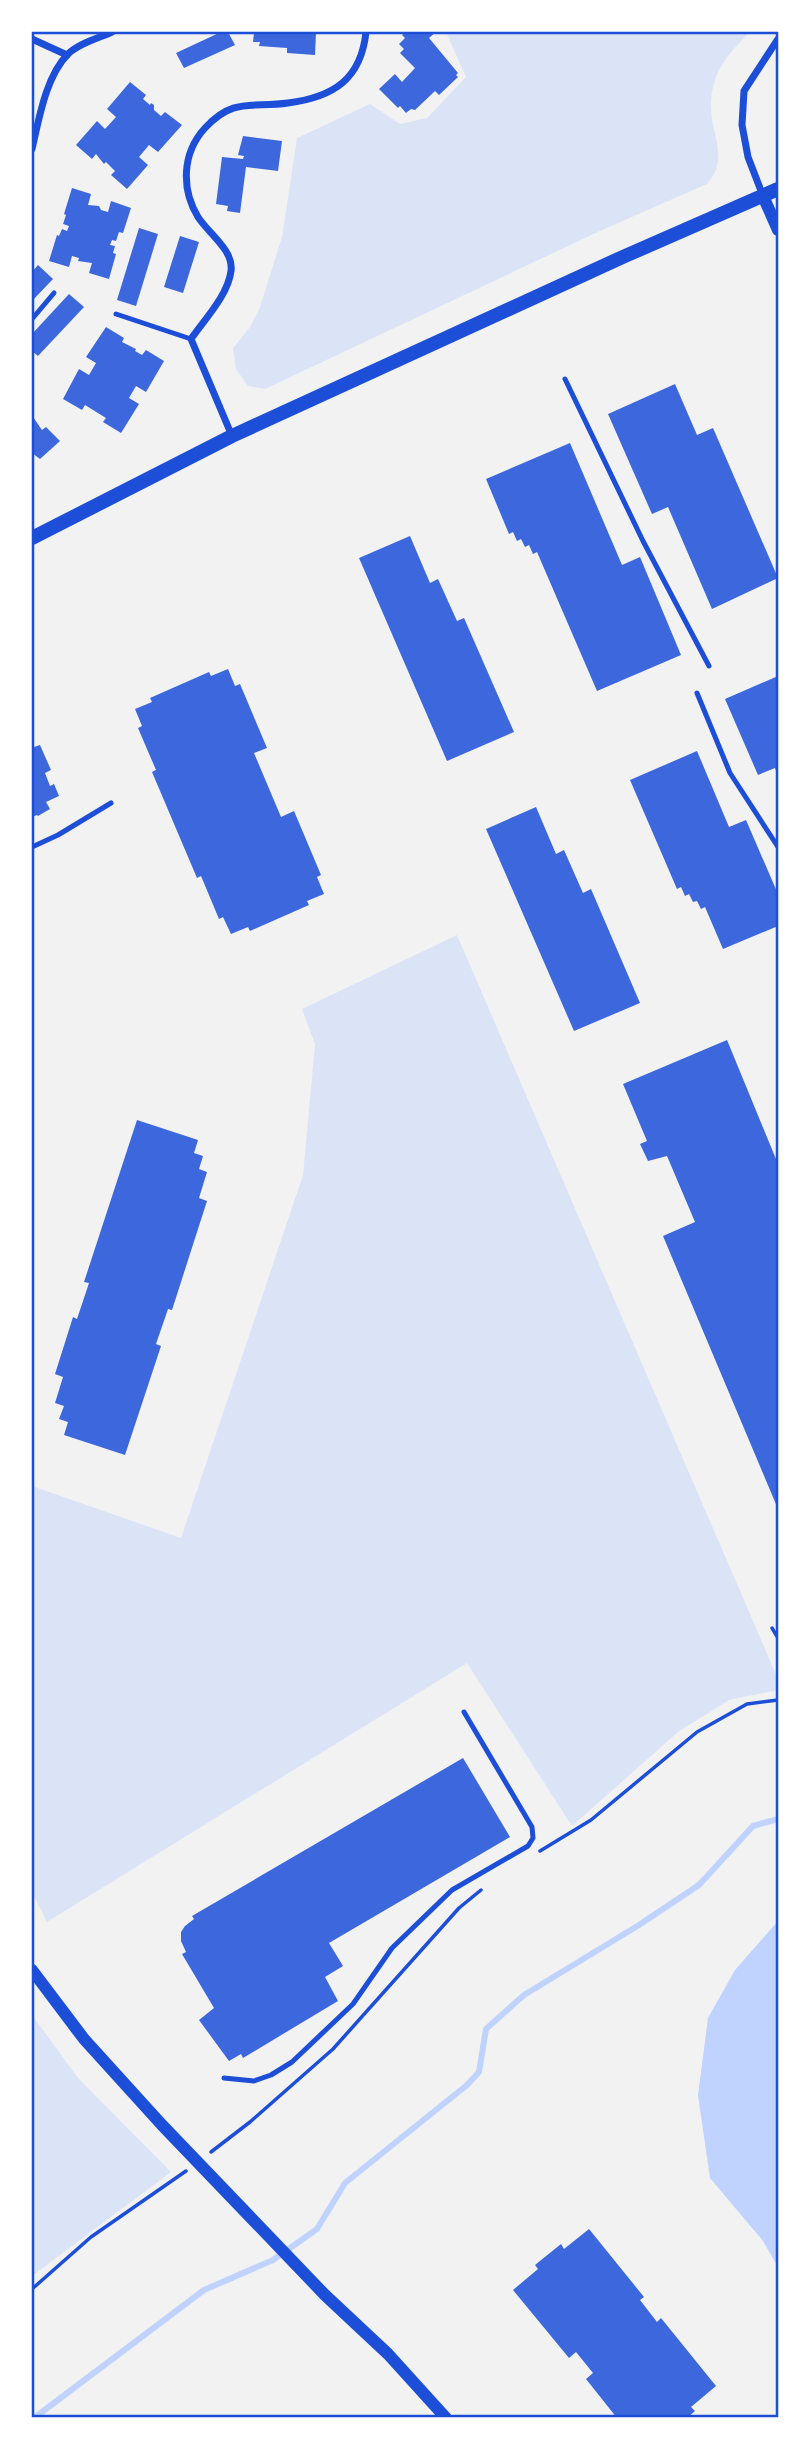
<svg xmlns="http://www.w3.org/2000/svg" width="810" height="2449" font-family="Lato,sans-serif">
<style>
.green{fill:#dbe4f7}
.water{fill:#bfd3fe}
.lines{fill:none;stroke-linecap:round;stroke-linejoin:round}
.stream{stroke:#bfd3fe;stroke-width:6}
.building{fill:#3d67dc}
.path{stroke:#1d4ed8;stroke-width:3.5}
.service{stroke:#1d4ed8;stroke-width:5}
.minor{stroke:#1d4ed8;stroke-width:7}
.tertiary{stroke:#1d4ed8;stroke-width:12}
.secondary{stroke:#1d4ed8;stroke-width:14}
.neatline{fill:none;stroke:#1d4ed8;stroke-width:2.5}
</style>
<rect width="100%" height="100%" fill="#f2f2f2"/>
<g class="green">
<path d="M446,32H750C730,52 713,70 711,101C709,133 731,157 707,184L602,230L265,389L248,386L236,369L233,348L250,327L260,307L282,237L297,138L370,104L400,124L427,118L466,77Z"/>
<polygon points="457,935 778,1679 778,1690 729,1700 678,1732 572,1826 467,1663 47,1922 32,1892 32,1486 181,1538 303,1175 315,1044 302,1009"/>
<polygon points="32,2015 78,2078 171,2172 32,2276"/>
</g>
<polygon class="water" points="778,1921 778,2267 763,2241 710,2178 698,2095 708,2018 735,1970"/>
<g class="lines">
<polyline class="stream" points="34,2418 204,2290 273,2260 317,2229 345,2183 467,2085 479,2072 486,2029 524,1995 639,1925 699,1885 753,1826 778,1819"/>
</g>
<g class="building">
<polygon points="221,32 228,32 235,45 184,68 176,53"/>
<polygon points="254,32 316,32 315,55 287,53 287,48 259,46 260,42 253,42"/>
<polygon points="406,32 436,32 429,38 458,73 456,75 458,77 439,95 435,91 415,110 411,109 406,113 400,106 398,108 379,89 395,74 402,82 415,68 400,53 404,49 399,44 405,38 402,35"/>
<polygon points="130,82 146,95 143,99 150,105 151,103 154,105 154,110 161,116 165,112 182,125 158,152 149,145 139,157 148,165 127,189 111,175 115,171 106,162 104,164 96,154 92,159 76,145 97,121 105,129 116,117 107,109"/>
<polygon points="243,136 282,141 278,171 246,167 240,213 227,211 228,206 216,204 222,157 243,159 244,156 238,155"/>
<polygon points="72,188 91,194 88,205 99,206 101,210 108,212 111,201 131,208 123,233 119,232 116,241 112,240 110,245 115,246 113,253 116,254 109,279 89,273 92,263 78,261 79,258 72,256 69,267 49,261 57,235 59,236 62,229 67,231 69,226 63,224 66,215 64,214"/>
<polygon points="139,228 158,234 136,306 117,300"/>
<polygon points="180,236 199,242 183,293 164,287"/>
<polygon points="38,265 53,279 32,301 32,272"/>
<polygon points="69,294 84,307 38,356 32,351 32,334"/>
<polygon points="106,327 124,338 122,342 136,349 135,351 142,355 146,350 164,361 146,392 136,386 129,398 139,404 121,433 103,422 106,418 85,405 82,410 63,399 79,369 89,375 96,363 86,357"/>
<polygon points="675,384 697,435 713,428 778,578 712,609 668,507 652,514 608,414"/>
<polygon points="33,417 42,430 46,427 60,441 40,459 32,453"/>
<polygon points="570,443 622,565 640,557 681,655 597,691 537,552 533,554 529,545 525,547 521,539 517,541 513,532 509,534 486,479"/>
<polygon points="410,536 430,583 438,579 457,621 464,618 514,732 447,761 359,558"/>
<polygon points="228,669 235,686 240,684 267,748 254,753 281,817 294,811 321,875 317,877 324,894 307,901 309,905 250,931 248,927 231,934 223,917 219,919 201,876 197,878 152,772 156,770 138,728 142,726 135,709 152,702 150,698 209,672 211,676"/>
<polygon points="778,676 778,776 775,768 758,775 725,699"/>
<polygon points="32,743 34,747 40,745 51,770 45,773 50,786 54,784 59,796 46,802 50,809 38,816 37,815 32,817"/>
<polygon points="697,751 729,827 746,820 778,894 778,926 723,949 705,907 701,909 697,901 693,902 689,894 685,896 681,887 677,889 630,780"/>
<polygon points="536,807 556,854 564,850 583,893 591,889 640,1003 574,1031 486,829"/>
<polygon points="727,1040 778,1164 778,1509 663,1236 695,1222 667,1156 648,1161 640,1144 647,1141 623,1084"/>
<polygon points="137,1120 198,1140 194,1153 203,1156 199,1169 207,1172 199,1198 207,1201 172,1310 168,1309 156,1344 161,1346 125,1455 64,1435 68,1422 59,1419 64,1406 55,1403 63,1377 55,1374 73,1317 77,1319 89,1283 84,1282"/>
<polygon points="463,1758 510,1837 329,1943 343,1966 325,1977 338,2001 243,2058 241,2054 229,2061 199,2020 214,2008 182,1954 186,1952 181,1941 181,1932 185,1926 194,1919 192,1916"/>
<polygon points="589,2229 644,2297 640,2300 657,2322 661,2318 716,2386 691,2407 695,2411 687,2418 617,2418 586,2379 593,2373 576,2352 569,2358 513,2290 538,2269 535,2265 561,2244 564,2249"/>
</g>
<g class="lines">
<g class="path">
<polyline points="772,1628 778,1638"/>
<polyline points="540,1851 591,1820 697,1732 747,1704 778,1700"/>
<polyline points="211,2152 250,2122 333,2049 459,1908 481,1890"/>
<polyline points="32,2289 91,2237 186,2171"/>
</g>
<g class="service">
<polyline points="116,314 191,339"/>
<polyline points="32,319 54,293"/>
<polyline points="565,379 643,541 709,666"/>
<polyline points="697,693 730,773 778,847"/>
<polyline points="32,847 58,835 111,803"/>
<polyline points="224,2078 254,2081 271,2075 292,2062 353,2004 392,1948 452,1890 528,1846 533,1838 532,1827 464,1712"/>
</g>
<g class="minor">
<polyline points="32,39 67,55"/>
<path d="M32,149C39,119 46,76 68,54C79,43 99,38 112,32"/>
<polyline points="763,196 748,157 742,125 744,91 778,39"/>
<path d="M232,436L191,339C205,319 228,295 231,271C234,250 208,233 198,217C181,189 182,153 205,128C233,97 252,108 288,103C334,97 361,79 366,32"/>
</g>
<g class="tertiary">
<polyline points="763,196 778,230"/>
<polyline points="32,1970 84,2039 162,2125 325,2295 388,2354 446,2418"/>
</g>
<polyline class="secondary" points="32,538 232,436 625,256 778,189"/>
</g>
<rect width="810" height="2449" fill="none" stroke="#ffffff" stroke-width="66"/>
<rect x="33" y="33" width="744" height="2383" class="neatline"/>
</svg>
